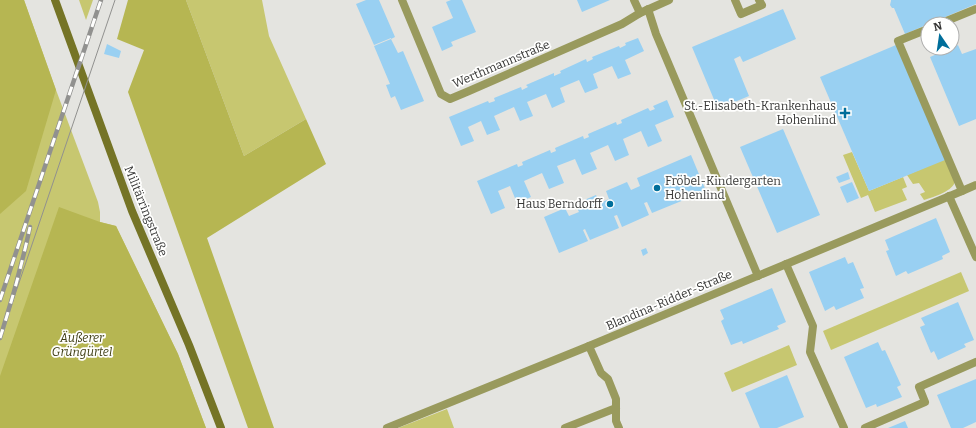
<svg xmlns="http://www.w3.org/2000/svg" width="976" height="428" font-family="Bitter,serif">
<style>
.green{fill:#c7c770}
.forest{fill:#b6b652}
.building{fill:#99d0f2}
.lines{fill:none;stroke-linecap:round;stroke-linejoin:round}
.lane{stroke:#999a5d;stroke-width:8}
.street{stroke:#999a5d;stroke-width:8}
.secondary{stroke:#757426;stroke-width:8}
.tram{stroke:#91918f;stroke-width:1}
.rail-casing{stroke:#91918f;stroke-width:4.5}
.rail{stroke:#fffffe;stroke-width:3;stroke-dasharray:9;stroke-linecap:butt}
.poi-dot{fill:#006e9a;stroke:#fffffe;stroke-width:1.5}
.labels{text-anchor:middle;stroke-width:3.5;stroke-linejoin:round;paint-order:stroke}
.street-label{font-size:12px;fill:#373736;stroke:#fffffe}
.poi-label{font-size:12px;fill:#373736;stroke:#fffffe;text-anchor:end}
.park-label{font-size:12px;font-style:italic;fill:#3e3d13;stroke:#fffffe}
</style>
<rect width="100%" height="100%" fill="#e4e4e0"/>
<g class="green">
<polygon points="0,0 24,0 56,90 98,202 100,212 100,222 116,226 178,354 206,428 0,428"/>
<polygon points="79,0 93,0 86,20"/>
<polygon points="186,0 262,0 269,36 306,119 244,156"/>
<polygon points="852,152 869,191 903,177 907,187 902,189 907,200 875,212 868,195 861,198 843,155"/>
<path d="M947,158C949,165 954,173 955,180C955,191 933,197 924,200L920,194L925,192L919,183L913,184L907,175Z"/>
<polygon points="961,272 969,291 831,350 823,331"/>
<polygon points="789,345 797,365 732,392 724,373"/>
<polygon points="447,409 454,428 398,428"/>
</g>
<g class="forest">
<polygon points="0,0 24,0 56,90 26,191 0,214"/>
<polygon points="128,0 186,0 244,156 306,119 326,164 207,238 274,428 248,428 128,92 144,50 117,39"/>
<polygon points="59,207 100,222 116,226 178,354 206,428 0,428 0,376"/>
</g>
<g class="building">
<polygon points="366,0 379,0 395,37 391,39 398,53 403,51 424,101 401,110 395,96 391,98 386,85 390,84 374,46 391,39 391,38 374,45 356,4"/>
<polygon points="451,0 462,0 476,32 451,42 453,46 442,51 432,27 453,18 446,2"/>
<polygon points="577,0 610,0 582,12"/>
<polygon points="891,0 976,0 976,4 905,34 894,8 892,8 890,5 891,1"/>
<polygon points="783,9 796,39 743,62 740,56 734,59 749,96 718,109 692,47"/>
<polygon points="638,38 644,51 625,60 631,74 618,79 612,66 593,74 598,88 585,93 579,80 560,88 565,102 552,108 546,94 527,102 533,116 520,121 514,107 494,116 500,130 487,135 481,121 468,127 474,141 461,146 449,117 488,101 489,103 495,101 494,98 521,87 522,90 528,87 526,85 554,73 554,76 561,73 560,71 586,59 587,62 593,59 592,57 619,46 620,48 626,45 625,43"/>
<polygon points="107,44 121,51 119,58 104,54"/>
<polygon points="896,45 945,160 869,191 820,77"/>
<polygon points="958,45 962,54 976,49 976,119 959,126 930,57"/>
<polygon points="667,100 674,117 655,125 662,141 648,147 641,131 623,139 629,155 615,161 608,145 590,153 597,169 582,175 575,159 557,166 564,183 549,189 542,173 524,181 531,197 517,203 510,186 498,191 505,208 491,214 477,181 517,164 518,167 523,165 522,162 550,150 551,153 556,151 555,148 583,136 584,139 589,137 588,134 616,122 617,125 622,123 621,120 648,108 650,111 655,109 653,106"/>
<polygon points="783,129 820,215 777,233 740,147"/>
<polygon points="691,155 706,191 652,213 647,202 644,203 649,215 622,227 617,215 614,216 619,228 590,240 585,229 583,230 588,241 559,253 544,217 565,208 569,216 579,212 575,204 596,195 600,203 609,199 606,191 627,182 631,190 640,186 637,178"/>
<polygon points="848,172 850,179 839,183 836,177"/>
<polygon points="852,182 859,198 847,203 840,187"/>
<polygon points="936,218 950,252 942,256 943,259 908,274 906,271 896,276 886,251 889,250 885,240"/>
<polygon points="646,248 648,253 643,256 641,250"/>
<polygon points="845,257 848,264 853,262 864,288 860,289 864,298 836,310 834,306 825,311 809,272"/>
<polygon points="772,288 786,322 777,326 779,329 743,344 742,341 731,345 721,321 724,319 720,310"/>
<polygon points="958,302 974,340 964,344 966,347 938,360 934,351 931,353 920,327 925,325 921,318"/>
<polygon points="878,342 882,351 885,350 901,385 897,387 902,397 877,407 876,404 866,408 844,357"/>
<polygon points="787,375 804,417 777,428 760,428 745,393"/>
<polygon points="976,379 976,422 963,428 951,428 937,395"/>
<polygon points="905,421 908,428 888,428"/>
</g>
<g class="lines">
<g class="lane">
<polyline points="735,0 741,14 762,5 759,0"/>
<polyline points="939,24 976,9"/>
<polyline points="928,29 898,41 962,191 976,185"/>
<polyline points="387,428 589,346"/>
</g>
<g class="street">
<polyline points="402,0 441,94 450,99 469,91 622,24 640,13 669,0"/>
<polyline points="634,0 640,13"/>
<polyline points="648,9 656,34 758,276"/>
<polyline points="949,196 976,257"/>
<polyline points="786,264 813,326 810,352 844,428"/>
<polyline points="565,428 616,408"/>
<polyline points="619,428 616,421 616,399 608,379 601,373 589,346 962,191"/>
<polyline points="865,428 925,402 919,387 976,362"/>
</g>
<polyline class="secondary" points="55,0 132,211 189,345 221,428"/>
<g class="tram">
<polyline points="97,11 101,0"/>
<polyline points="3,330 115,0"/>
</g>
<defs>
<g id="rail">
<polyline points="0,300 101,0"/>
<path d="M0,338C12,301 22,264 30,227"/>
</g>
</defs>
<use href="#rail" class="rail-casing"/>
<use href="#rail" class="rail"/>
</g>
<g class="poi-dot">
<path d="M843 107h4v4h4v4h-4v4h-4v-4h-4v-4h4z"/>
<circle cx="657" cy="188" r="4"/>
<circle cx="610" cy="204" r="4"/>
</g>
<g class="labels">
<g class="street-label">
<text transform="translate(501 64) rotate(-23)" y="4">Werthmannstraße</text>
<text transform="translate(146 211) rotate(68)" y="4">Militärringstraße</text>
<text transform="translate(669 300) rotate(-23)" y="4">Blandina-Ridder-Straße</text>
</g>
<g class="poi-label">
<text x="836" y="110">St.-Elisabeth-Krankenhaus<tspan x="836" dy="14">Hohenlind</tspan></text>
<text x="665" y="185" text-anchor="start">Fröbel-Kindergarten<tspan x="665" dy="14">Hohenlind</tspan></text>
<text x="602" y="208">Haus Berndorff</text>
</g>
<g class="park-label">
<text x="82" y="342">Äußerer<tspan x="82" dy="14">Grüngürtel</tspan></text>
</g>
</g>
<g transform="translate(940 36) rotate(347)"><circle r="19" fill="#fffffe" stroke="#afafae"/>
<path d="M0-3L7 15L0 10L-7 15Z" fill="#006e9a"/>
<text y="-6" font-size="11" font-weight="bold" text-anchor="middle" fill="#373736">N</text>
</g>
</svg>
